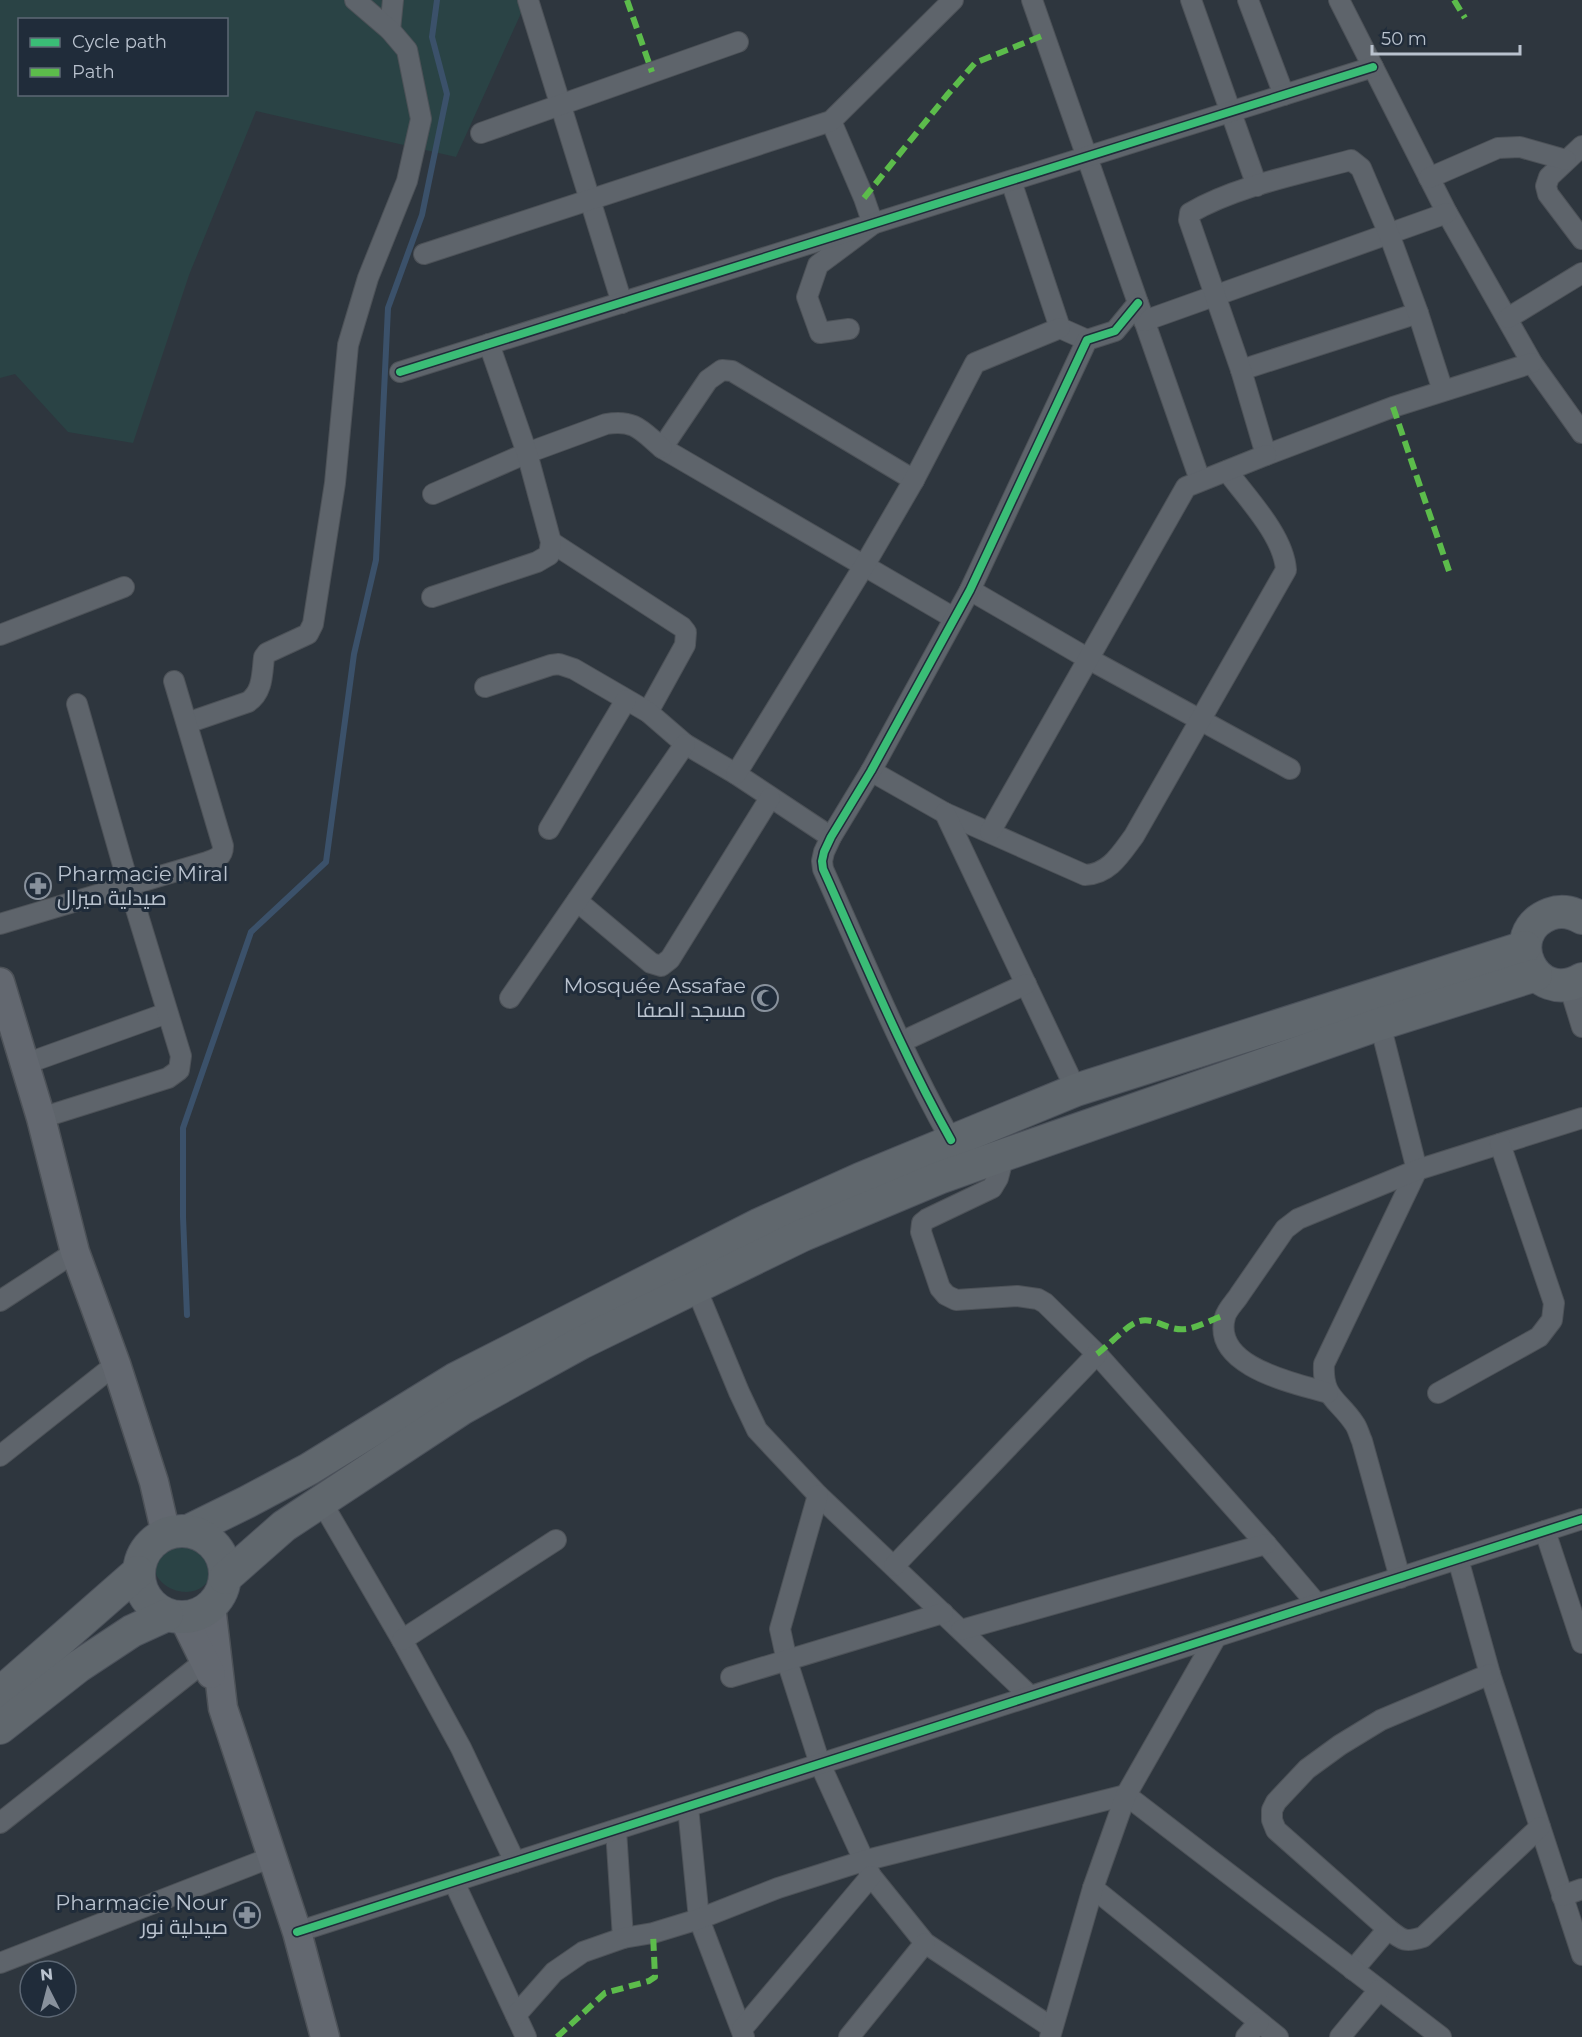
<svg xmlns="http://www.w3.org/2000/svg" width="1582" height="2037" font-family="Montserrat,Cairo,sans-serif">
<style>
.green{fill:#2a4345;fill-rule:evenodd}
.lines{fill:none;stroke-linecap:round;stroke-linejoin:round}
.stream{stroke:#3b516a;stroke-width:6}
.street-casing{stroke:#4d5258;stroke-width:22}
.secondary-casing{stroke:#4d5258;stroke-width:31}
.primary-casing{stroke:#4c525b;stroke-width:34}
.street{stroke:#5e646b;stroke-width:20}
.secondary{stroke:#636870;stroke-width:28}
.primary{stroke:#60676d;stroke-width:32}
.quiet{stroke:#5cbc4b;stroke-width:6;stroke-dasharray:12 6;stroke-linecap:butt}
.cycleway-casing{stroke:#202c3a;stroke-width:11}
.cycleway{stroke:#3abd76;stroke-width:8}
.labels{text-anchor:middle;stroke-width:6;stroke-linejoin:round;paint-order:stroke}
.poi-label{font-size:21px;fill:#b9c2ce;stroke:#202c3a;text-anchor:end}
</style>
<rect width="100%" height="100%" fill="#2e363e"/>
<g class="green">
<path d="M0,0H527L456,157L256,111L189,275L133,443L68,432L15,374L0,378ZM20,20H226V94H20Z"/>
<path d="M198,1538C208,1545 214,1554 213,1566C208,1615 129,1587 162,1544Z"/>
</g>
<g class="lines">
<polyline class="stream" points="187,1315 183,1217 183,1128 251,932 326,862 354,654 376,560 388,308 422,215 447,94 432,37 437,0"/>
<defs>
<g id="street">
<polyline points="528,0 622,303"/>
<polyline points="1032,0 1200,480"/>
<polyline points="1191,0 1257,186"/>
<polyline points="1248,0 1284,95"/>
<polyline points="1339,0 1447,213 1532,363 1582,433"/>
<polyline points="390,30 393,0"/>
<polyline points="831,121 864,198 873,224 818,265 807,297 820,333 849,329"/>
<polyline points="481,133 738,42"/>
<polyline points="1582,146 1549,177 1546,186 1548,194 1582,239"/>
<polyline points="1429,178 1498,148 1520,147 1566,160"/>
<polyline points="1011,181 1060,328 1087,340"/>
<polyline points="424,254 831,121 953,0"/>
<polyline points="1508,318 1582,273"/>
<polyline points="1144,321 1447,213"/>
<polyline points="1241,370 1418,313"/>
<polyline points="400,372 1373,67"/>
<path d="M1443,391L1418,313L1389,234L1361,168L1351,160C1300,174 1236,186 1190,213L1189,220L1241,370L1266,455L1393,407L1532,363"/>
<polyline points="914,480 732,371 722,370 708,380 662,448 954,618"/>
<path d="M433,494L527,453L606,424C635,419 642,431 662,448"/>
<polyline points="551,542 682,627 686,632 685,645 648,712"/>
<polyline points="970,590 1087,658 1290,769"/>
<polyline points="432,597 537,562 549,555 551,542 527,453 489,344"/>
<polyline points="0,635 124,587"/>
<polyline points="485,687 551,665 559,664 574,669 648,712 685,744 736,774 831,837"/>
<path d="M187,723L248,702C263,692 262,674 264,657L267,653L308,634L313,624L335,483L348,345L368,278L407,181L421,119L407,50L390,30L355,0"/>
<path d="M871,771L945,813L1085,875C1109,874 1120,855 1134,836L1286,570C1284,536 1247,498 1227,471"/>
<polyline points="736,774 864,566 914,480 975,363 1060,328"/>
<polyline points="945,813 1076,1090"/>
<polyline points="549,829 626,700"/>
<polyline points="990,832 1186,487 1266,455"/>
<polyline points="577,901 651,963 661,966 670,959 770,798"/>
<path d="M0,924L207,862C216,859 223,857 223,846L174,681"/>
<polyline points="1569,985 1582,1027"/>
<polyline points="510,998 685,744"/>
<path d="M1380,1024L1417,1170L1324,1364C1322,1398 1338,1399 1354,1423C1358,1428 1359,1435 1362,1441L1400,1578"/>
<polyline points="901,1042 1026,984"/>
<polyline points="25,1064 167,1013"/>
<polyline points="41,1118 168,1078 179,1070 181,1056 129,886 77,704"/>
<path d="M951,1140C902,1053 864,960 823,869L822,861L824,852L831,837L871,771L970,590L1087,340L1115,331L1138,303"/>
<polyline points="1004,1155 998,1178 992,1188 927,1219 922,1223 921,1232 940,1288 946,1295 956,1300 1017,1296 1038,1299 1045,1303 1097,1354 1266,1544 1317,1604"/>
<polyline points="696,1288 739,1392 757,1430 818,1495 1030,1696"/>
<polyline points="0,1301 75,1252"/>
<path d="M1328,1393C1295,1383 1211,1367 1225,1317C1227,1309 1236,1301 1240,1294C1255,1272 1270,1251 1285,1229L1298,1219L1417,1170L1582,1118"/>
<polyline points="1438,1393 1539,1337 1552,1320 1554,1303 1500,1144"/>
<polyline points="0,1456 116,1364"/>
<polyline points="818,1495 780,1629 787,1661 820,1764 871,1876 925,1943 1051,2027"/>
<polyline points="321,1501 402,1640 461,1748 515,1862"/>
<polyline points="1545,1531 1582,1643"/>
<polyline points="1458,1559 1490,1674 1582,1955"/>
<polyline points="894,1566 1097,1354"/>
<polyline points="961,1630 1266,1544"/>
<polyline points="402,1640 556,1540"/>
<path d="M1490,1674L1381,1720L1340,1745L1307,1769L1276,1802L1272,1810V1820L1276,1830L1388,1929C1402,1940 1405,1943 1423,1937L1540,1827"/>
<polyline points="731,1677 943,1613"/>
<polyline points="688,1807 699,1919 744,2037"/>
<polyline points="0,1823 205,1661"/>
<polyline points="616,1830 623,1938"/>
<polyline points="454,1882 526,2037"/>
<polyline points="1093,1888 1278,2037"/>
<polyline points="1562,1896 1582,1889"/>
<polyline points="297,1932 1582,1519"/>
<polyline points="0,1963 272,1857"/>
<polyline points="1353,1970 1388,1929"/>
<polyline points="516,2015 554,1972 583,1952 623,1938 653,1933 699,1919 778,1888 863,1861 1126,1795 1441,2037"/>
<polyline points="742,2029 871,1876"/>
<polyline points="849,2037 925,1943"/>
<polyline points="1050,2037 1093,1888 1126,1795 1216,1637"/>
<polyline points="1246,2037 1259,2022"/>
<polyline points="1340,2037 1379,1990"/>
</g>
<g id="secondary">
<polyline points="0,982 41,1118 75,1252 116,1364 154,1482 166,1534"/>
<polyline points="211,1606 223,1708 297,1932 325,2037"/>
<polyline points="183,1617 211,1674"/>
</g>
<g id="primary">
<path d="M1582,918C1572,912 1561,910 1550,914C1500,933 1534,1007 1582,979"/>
<polyline points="188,1531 247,1502 309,1469 455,1379 760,1224 860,1179 1076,1090 1525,947"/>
<circle cx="182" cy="1574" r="43"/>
<polyline points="225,1578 284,1526 463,1408 581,1343 803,1235 939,1178 1004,1155 1380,1024 1536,975"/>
<polyline points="0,1693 138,1572"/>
<polyline points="0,1728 79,1666 132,1631 167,1615"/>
</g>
</defs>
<use href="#street" class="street-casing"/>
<use href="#secondary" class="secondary-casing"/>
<use href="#primary" class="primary-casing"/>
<use href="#street" class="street"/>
<use href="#secondary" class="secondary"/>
<use href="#primary" class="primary"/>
<g class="quiet">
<polyline points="627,0 652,72"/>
<polyline points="1454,0 1465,18"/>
<polyline points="864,198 948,94 975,63 1044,35"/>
<polyline points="1393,407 1449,571"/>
<path d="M1097,1354C1108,1346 1126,1326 1137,1322C1153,1315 1168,1332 1186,1329C1196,1328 1213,1319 1225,1315"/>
<polyline points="557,2037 605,1993 649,1981 655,1977 653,1933"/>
</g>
<defs>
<g id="cycleway">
<polyline points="400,372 1373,67"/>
<path d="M951,1140C902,1053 864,960 823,869L822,861L824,852L831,837L871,771L970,590L1087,340L1115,331L1138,303"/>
<polyline points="297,1932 1582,1519"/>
</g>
</defs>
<use href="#cycleway" class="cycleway-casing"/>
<use href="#cycleway" class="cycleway"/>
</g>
<defs>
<symbol id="pharmacy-ring" viewBox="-11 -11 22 22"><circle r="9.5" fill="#202c3a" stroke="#88919c" stroke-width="1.5"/><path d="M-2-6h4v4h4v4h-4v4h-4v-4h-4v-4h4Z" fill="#88919c"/></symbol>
<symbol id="mosque-ring" viewBox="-11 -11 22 22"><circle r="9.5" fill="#202c3a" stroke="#88919c" stroke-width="1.5"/><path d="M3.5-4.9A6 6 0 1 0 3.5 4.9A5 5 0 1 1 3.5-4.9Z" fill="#88919c"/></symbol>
</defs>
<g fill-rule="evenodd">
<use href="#pharmacy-ring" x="23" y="871" width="30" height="30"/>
<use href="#mosque-ring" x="750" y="983" width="30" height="30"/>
<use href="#pharmacy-ring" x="232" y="1900" width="30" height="30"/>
</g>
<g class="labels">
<g class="poi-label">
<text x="57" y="881" text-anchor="start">Pharmacie Miral<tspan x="57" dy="24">صيدلية ميرال</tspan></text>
<text x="746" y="993">Mosquée Assafae<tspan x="746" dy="24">مسجد الصفا</tspan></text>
<text x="228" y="1910">Pharmacie Nour<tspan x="228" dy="24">صيدلية نور</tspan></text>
</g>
</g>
<rect x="18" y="18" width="210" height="78" fill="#202c3a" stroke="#5d6875" stroke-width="1.5"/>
<rect x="30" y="38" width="30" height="9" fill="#3abd76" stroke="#5d6875" stroke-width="1.5"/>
<text x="72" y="48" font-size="18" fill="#b9c2ce">Cycle path</text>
<rect x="30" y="68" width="30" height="9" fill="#5cbc4b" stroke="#5d6875" stroke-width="1.5"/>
<text x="72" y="78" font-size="18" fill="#b9c2ce">Path</text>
<g transform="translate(48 1989) rotate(354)"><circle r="28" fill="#202c3a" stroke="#5d6875" stroke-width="1.5"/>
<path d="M0-4.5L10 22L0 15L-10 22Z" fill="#88919c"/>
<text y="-9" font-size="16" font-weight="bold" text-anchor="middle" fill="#b9c2ce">N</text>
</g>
<path d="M1372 45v9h148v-9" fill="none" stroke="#b9c2ce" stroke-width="3"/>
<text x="1381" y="45" font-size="18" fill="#b9c2ce" stroke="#202c3a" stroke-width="4.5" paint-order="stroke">50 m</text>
</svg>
